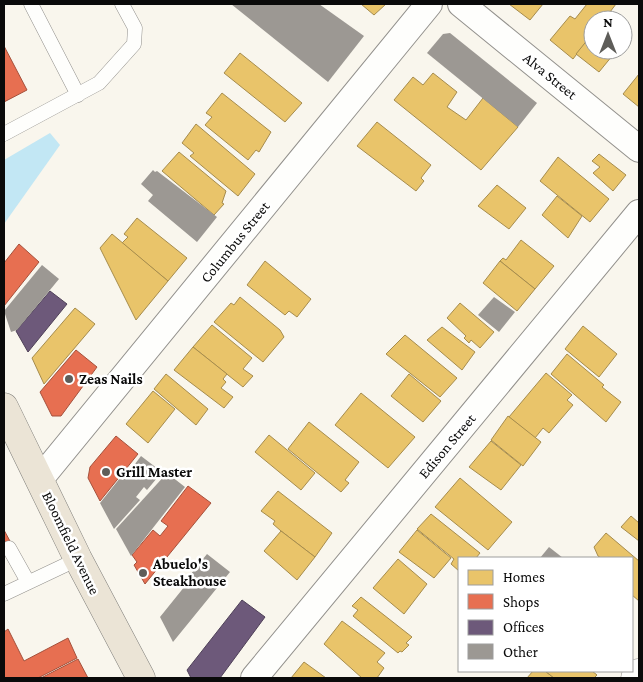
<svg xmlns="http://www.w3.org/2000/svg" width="643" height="682" font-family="'Crimson Pro',serif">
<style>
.water{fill:#c2e7f4}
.homes{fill:#e9c46a;stroke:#a68c4d}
.shops{fill:#e76f51;stroke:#a5513c}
.offices{fill:#6d597a;stroke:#4f4158}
.building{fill:#9c9893}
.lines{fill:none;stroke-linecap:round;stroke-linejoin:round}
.service-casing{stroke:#92908c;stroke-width:15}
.minor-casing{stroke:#92908c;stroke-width:28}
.tertiary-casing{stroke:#92908c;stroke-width:29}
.primary-casing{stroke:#7f7e7a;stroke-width:29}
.service{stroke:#fefefc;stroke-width:14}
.minor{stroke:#fefefc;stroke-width:26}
.tertiary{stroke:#fefefc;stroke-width:28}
.primary{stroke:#ebe4d6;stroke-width:28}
.poi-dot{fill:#5e5d59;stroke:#fff;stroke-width:2}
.labels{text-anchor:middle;stroke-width:5;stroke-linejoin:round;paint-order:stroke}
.street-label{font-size:15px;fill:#0a0a0a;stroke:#fff}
.poi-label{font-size:15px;font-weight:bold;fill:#0a0a0a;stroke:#fff;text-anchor:start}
</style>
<rect width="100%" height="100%" fill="#f9f6ed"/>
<polygon class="water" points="50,133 60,145 4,224 4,160"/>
<g class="homes">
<polygon points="361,4 386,4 374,15"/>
<polygon points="509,4 543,4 530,20"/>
<polygon points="587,4 616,4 604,20 593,20 593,33 573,59 550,40 570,16 575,19"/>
<polygon points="593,33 593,50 617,50 599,72 576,54"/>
<polygon points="240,53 302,103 285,122 224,73"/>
<polygon points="433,73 457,92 447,107 466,120 483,98 518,127 481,170 394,100 413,77 423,85"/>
<polygon points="639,74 639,107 623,94"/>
<polygon points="222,93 271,132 259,152 256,150 248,160 205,125 212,117 206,113"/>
<polygon points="377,122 431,165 421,178 424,181 416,191 357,146"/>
<polygon points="196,124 255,174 238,196 190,156 194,153 182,143"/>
<polygon points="179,152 226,191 222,203 224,204 214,215 162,171"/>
<polygon points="599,154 626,175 613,191 593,173 600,167 592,161"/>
<polygon points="558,157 609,199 590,222 540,181"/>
<polygon points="497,185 526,208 509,229 478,206"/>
<polygon points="557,196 582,216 568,238 542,215"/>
<polygon points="137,218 187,258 168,281 122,243 128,237 124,234"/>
<polygon points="112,234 168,281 136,320 100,248"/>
<polygon points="521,240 554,266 535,289 500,261 503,258 506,260"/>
<polygon points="265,261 311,299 297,317 289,311 285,315 247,285"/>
<polygon points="500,261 535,289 517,311 483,283"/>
<polygon points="240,297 280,330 284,337 263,362 214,322 231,303 234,305"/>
<polygon points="460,303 494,332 480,348 471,340 469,343 464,338 466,336 447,318"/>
<polygon points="75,308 95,324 44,384 32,358"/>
<polygon points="212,325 252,358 243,369 253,376 243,387 193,347"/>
<polygon points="583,326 617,354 599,377 565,349"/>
<polygon points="442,327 475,352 462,370 427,340"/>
<polygon points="405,335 457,378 440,397 386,354"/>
<polygon points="193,347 227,374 223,379 226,382 221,388 233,397 224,408 174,370"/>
<polygon points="567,354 604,385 602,387 621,402 606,422 551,374"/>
<polygon points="546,373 572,395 567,400 573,405 549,433 543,428 535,438 509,417"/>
<polygon points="166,374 208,409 196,425 154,389"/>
<polygon points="409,374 441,401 423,422 391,396"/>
<polygon points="153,391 175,409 148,443 126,424"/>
<polygon points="361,393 415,437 388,468 335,425"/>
<polygon points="508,416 541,442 523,466 491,440"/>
<polygon points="309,422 359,462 345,480 349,483 341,492 288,449"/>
<polygon points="269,435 315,473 301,490 255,452"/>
<polygon points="491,441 521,465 501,490 469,467"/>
<polygon points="460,478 512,522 488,550 435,507"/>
<polygon points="278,491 332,533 315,557 281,531 273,524 275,521 261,511"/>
<polygon points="431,514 480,553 476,558 459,558 459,571 451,564 454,559 417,529"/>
<polygon points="631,516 639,523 639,541 621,527"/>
<polygon points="417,530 451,558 434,578 399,552"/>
<polygon points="281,531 315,557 297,580 264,551"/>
<polygon points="606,533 639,561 639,601 632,595 632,558 601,558 598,556 594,547"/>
<polygon points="398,559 427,584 404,614 373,588"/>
<polygon points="361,597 412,637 406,643 409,645 402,652 400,651 398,653 353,616 358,610 352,606"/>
<polygon points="342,621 385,653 377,662 384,668 377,678 362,678 324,644"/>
<polygon points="304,662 326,678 291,678"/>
<polygon points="533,671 545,671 554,678 527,678"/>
<polygon points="545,671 592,671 597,675 594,678 554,678"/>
</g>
<g class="shops">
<polygon points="4,46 27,90 4,102"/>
<polygon points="19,244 39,262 4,306 4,263"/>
<polygon points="76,350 97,367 61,416 52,416 40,392"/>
<polygon points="116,436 138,454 100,501 88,478 90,467"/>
<polygon points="188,486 211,503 145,584 134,565 137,562 132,555 153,530 160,536 168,526 161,521"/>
<polygon points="4,530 11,543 4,547"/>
<polygon points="8,629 24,661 68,638 77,658 38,678 4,678 4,632"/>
<polygon points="78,659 88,678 41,678"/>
</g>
<g class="offices">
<polygon points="50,291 67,304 28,352 16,331"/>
<polygon points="242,600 265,617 220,678 191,678 187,670"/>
</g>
<g class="building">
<polygon points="231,4 319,4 364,36 328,82"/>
<polygon points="450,33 537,103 518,127 427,53 443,34"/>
<polygon points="153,170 155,172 157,171 217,217 197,242 148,201 153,195 141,184"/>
<polygon points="42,265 59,279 17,330 11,332 4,311"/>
<polygon points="494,297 515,312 499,332 478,315"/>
<polygon points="141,456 162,472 147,490 144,487 136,497 140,500 114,529 100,503 120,478 123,480"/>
<polygon points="167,473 185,487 131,556 116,529"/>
<polygon points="549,547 563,558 540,558"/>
<polygon points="207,554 230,572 173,642 160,617 185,586 182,585"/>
</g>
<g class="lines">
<defs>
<g id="service">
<polyline points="31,4 78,95"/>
<polyline points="4,134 99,83 134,44 135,28 122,4"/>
<polyline points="9,548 28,582"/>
<polyline points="4,594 78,559"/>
</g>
<g id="minor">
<polyline points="461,4 639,149"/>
<polyline points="40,479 429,4"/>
<polyline points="254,678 639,213"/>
</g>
<polyline id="tertiary" points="635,678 639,673"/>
<polyline id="primary" points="4,407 78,559 141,678"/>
</defs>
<use href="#service" class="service-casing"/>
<use href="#minor" class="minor-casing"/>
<use href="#tertiary" class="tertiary-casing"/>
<use href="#primary" class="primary-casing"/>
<use href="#service" class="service"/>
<use href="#minor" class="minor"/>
<use href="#tertiary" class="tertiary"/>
<use href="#primary" class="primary"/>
</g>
<g class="poi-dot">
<circle cx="69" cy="379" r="5"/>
<circle cx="106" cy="472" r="5"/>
<circle cx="143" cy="573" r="5"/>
</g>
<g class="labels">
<g class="street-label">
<text transform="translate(550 76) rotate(39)" y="5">Alva Street</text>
<text transform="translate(235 242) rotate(-51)" y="5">Columbus Street</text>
<text transform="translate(447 446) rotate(-50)" y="5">Edison Street</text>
<text transform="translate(71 543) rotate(64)" y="5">Bloomfield Avenue</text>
</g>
<g class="poi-label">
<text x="79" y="384">Zeas Nails</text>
<text x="116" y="477">Grill Master</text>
<text x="153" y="569">Abuelo's<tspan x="153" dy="17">Steakhouse</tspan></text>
</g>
</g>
<rect width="643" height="682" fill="none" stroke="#0a0a0a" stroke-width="10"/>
<rect x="458" y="557" width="175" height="115" fill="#ffffff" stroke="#9d9d9d"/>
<rect x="468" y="570" width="25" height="15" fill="#e9c46a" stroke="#9d9d9d"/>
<text x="503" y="582" font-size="15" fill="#0a0a0a">Homes</text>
<rect x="468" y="594" width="25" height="15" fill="#e76f51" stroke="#9d9d9d"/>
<text x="503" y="607" font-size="15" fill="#0a0a0a">Shops</text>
<rect x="468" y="620" width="25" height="15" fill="#6d597a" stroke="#9d9d9d"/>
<text x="503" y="632" font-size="15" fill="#0a0a0a">Offices</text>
<rect x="468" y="644" width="25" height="15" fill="#9c9893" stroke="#9d9d9d"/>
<text x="503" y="657" font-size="15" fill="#0a0a0a">Other</text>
<g transform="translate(608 35)"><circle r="24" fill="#ffffff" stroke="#9d9d9d"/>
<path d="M0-4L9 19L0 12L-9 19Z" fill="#5e5d59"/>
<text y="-8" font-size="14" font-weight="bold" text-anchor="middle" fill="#0a0a0a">N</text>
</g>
</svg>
